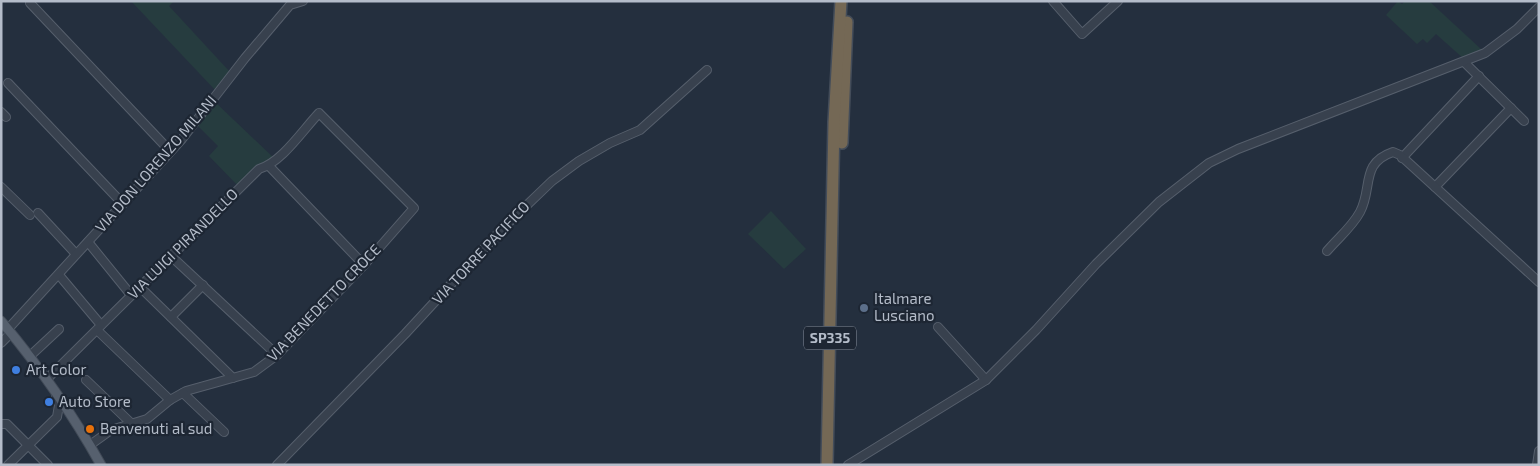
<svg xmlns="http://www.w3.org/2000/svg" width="1540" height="466" font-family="'Exo 2',sans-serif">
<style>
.green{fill:#263c3f}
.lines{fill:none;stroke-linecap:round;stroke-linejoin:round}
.minor-casing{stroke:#565f6c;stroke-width:10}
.major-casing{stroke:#414a57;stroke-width:11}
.highway-casing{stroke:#434c59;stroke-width:14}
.minor{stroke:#38414e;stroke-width:8}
.major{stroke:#56606e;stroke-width:9}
.highway{stroke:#746855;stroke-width:11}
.service-dot{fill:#5c6f8a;stroke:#1d2633;stroke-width:2}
.shop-dot{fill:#3f7fe0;stroke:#1d2633;stroke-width:2}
.food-dot{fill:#e8710a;stroke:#1d2633;stroke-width:2}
.labels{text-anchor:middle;stroke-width:4.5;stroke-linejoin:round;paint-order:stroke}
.shield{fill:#1d2633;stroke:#878f9c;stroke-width:1}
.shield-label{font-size:14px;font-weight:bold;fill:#b4bcc9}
.street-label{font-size:15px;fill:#b4bcc9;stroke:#1d2633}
.poi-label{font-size:15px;fill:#b4bcc9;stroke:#1d2633;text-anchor:start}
</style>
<rect width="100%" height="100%" fill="#242f3e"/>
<g class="green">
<polygon points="131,1 174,1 169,6 230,72 216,91"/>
<polygon points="1398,1 1402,4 1405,1 1429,1 1482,50 1464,59 1436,34 1427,43 1423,39 1417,44 1386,15"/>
<polygon points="214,101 274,158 239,187 209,156 218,146 196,124"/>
<polygon points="771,211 806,249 784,269 748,234"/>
</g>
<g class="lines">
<defs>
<g id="minor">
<polyline points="1053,1 1082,34 1118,1"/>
<polyline points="30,3 170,151"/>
<polyline points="1464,62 1524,121"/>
<polyline points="8,83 123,204"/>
<polyline points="1,112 6,117"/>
<polyline points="1402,158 1479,76"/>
<polyline points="269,166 364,265"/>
<polyline points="1,187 30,215"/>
<polyline points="1435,187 1511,108"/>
<polyline points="38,213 76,254"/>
<polyline points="88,242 131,295"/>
<path d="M1327,251C1338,238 1352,227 1360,212C1373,188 1360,163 1393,152L1400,155L1539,282"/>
<polyline points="171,256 277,355"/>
<polyline points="59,275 101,325"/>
<polyline points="140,287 233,378"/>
<polyline points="171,317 203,285"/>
<polyline points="938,327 986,380"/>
<polyline points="8,329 182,139 245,58 290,5 303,1"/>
<polyline points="97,330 170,400"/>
<polyline points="1,343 11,333"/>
<polyline points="30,356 59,329"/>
<path d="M48,378L259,169C282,162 302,131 319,113L414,208L364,265L277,355L254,372L186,391L170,400L147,419L111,430L90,445"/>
<polyline points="86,380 133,425"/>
<polyline points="183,393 224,432"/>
<polyline points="1,424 7,424 48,465"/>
<polyline points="8,465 57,417 59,405 56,396"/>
<polyline points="277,465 405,334 502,229 552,181 579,161 610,143 640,130 707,70"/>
<polyline points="848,465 986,380 1036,330 1096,264 1159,202 1209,163 1238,149 1485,53 1517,29 1539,7"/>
<polyline points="1537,465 1539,451"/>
</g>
<path id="major" d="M1,321C39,366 72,413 101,465"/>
<g id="highway">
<polyline points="842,143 847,22"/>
<polyline points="827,465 834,122 841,1"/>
</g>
</defs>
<use href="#minor" class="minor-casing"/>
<use href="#major" class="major-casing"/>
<use href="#highway" class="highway-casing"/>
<use href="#minor" class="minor"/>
<use href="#major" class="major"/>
<use href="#highway" class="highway"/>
</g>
<circle class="service-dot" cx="864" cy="308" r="5"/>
<g class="shop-dot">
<circle cx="16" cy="370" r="5"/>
<circle cx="49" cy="402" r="5"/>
</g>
<circle class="food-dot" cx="90" cy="429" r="5"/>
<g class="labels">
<rect class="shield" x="804" y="326.5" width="52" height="23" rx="4"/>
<g class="shield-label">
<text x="830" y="343">SP335</text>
</g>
<g class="street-label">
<text transform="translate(156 164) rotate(-49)" y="5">VIA DON LORENZO MILANI</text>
<text transform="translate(183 244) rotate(-45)" y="5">VIA LUIGI PIRANDELLO</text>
<text transform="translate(481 253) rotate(-47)" y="5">VIA TORRE PACIFICO</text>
<text transform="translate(324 303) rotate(-46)" y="5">VIA BENEDETTO CROCE</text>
</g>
<g class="poi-label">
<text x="874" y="304">Italmare<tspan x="874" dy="17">Lusciano</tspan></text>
<text x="26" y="375">Art Color</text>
<text x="59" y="407">Auto Store</text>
<text x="100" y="434">Benvenuti al sud</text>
</g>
</g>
<rect width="1540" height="466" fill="none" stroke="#b4bcc9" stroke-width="5"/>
</svg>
